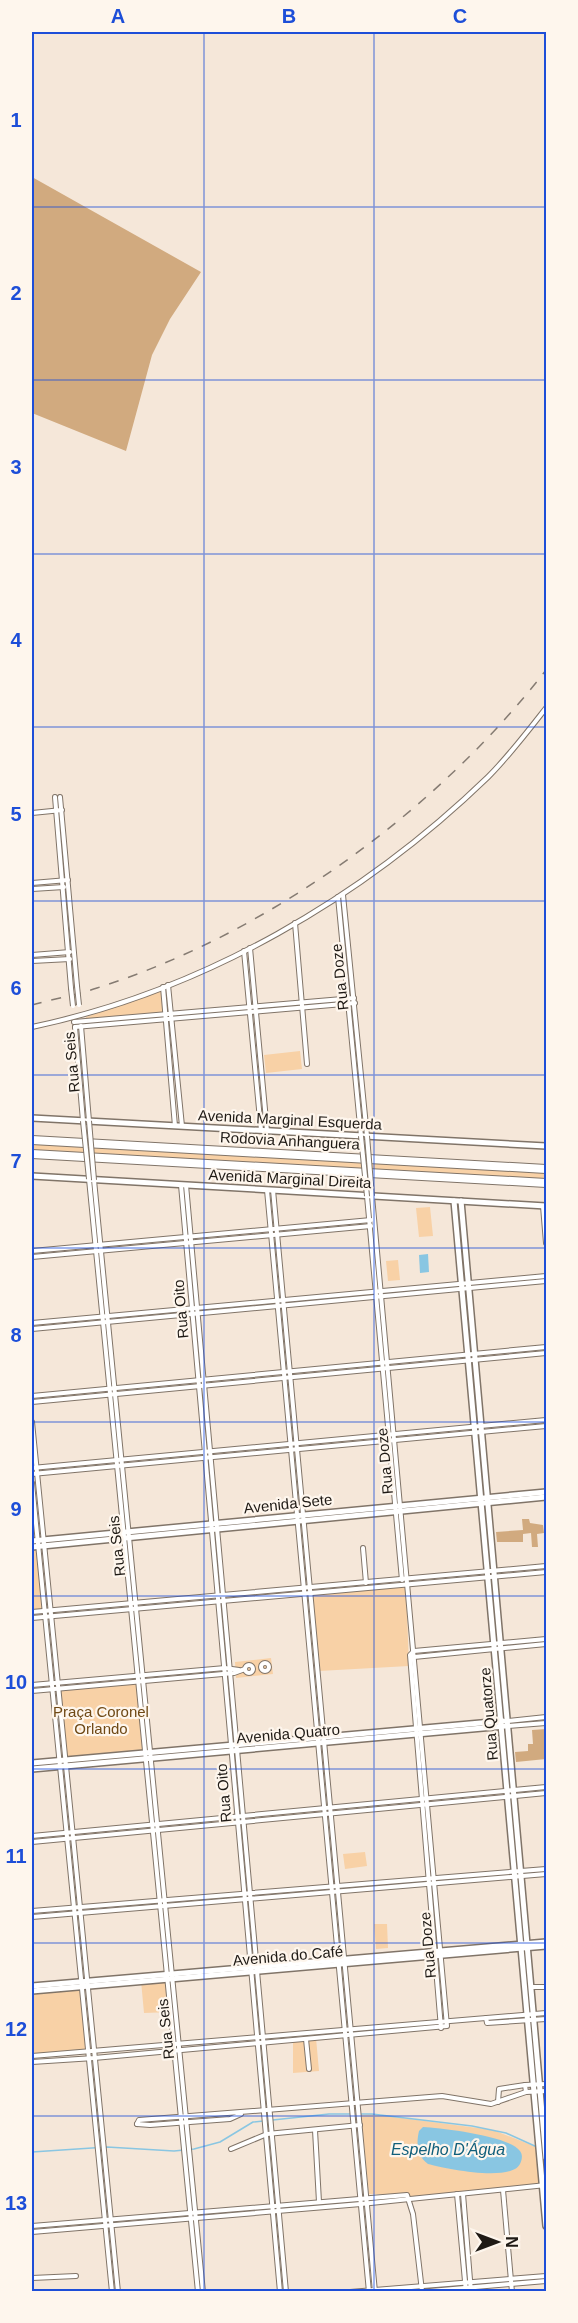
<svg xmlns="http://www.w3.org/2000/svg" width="578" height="2323" font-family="Helvetica,sans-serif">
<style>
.green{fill:#f8d1a6}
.forest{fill:#d1aa7f}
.water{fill:#89c6e2}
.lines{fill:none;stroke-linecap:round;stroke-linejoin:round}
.stream{stroke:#89c6e2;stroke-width:1.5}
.street-casing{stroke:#807468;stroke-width:6}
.secondary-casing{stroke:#807468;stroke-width:8}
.highway-casing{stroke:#807468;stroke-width:10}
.street{stroke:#fff;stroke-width:4}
.secondary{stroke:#fff;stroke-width:5}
.highway{stroke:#fff;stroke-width:8}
.rail{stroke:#857b72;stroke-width:1.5;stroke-dasharray:10 10;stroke-linecap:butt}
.street-bridge-casing{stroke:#807468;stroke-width:6;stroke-linecap:butt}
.street-bridge{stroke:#fff;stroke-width:4}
.grid{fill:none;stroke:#1d4ed8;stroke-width:1.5;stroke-opacity:0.55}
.labels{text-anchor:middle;stroke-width:4.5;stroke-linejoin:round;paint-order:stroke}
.street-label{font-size:15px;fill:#1f1a15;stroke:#fef6ed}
.park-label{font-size:15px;fill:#6f4915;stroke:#fef6ed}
.water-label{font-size:16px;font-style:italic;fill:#115f7b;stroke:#fef6ed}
.neatline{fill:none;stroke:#1d4ed8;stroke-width:2}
.grid-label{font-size:20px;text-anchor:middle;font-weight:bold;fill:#1d4ed8}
</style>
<rect width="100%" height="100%" fill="#f5e7d9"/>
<g class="green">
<polygon points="161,991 164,1013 86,1019 86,1017"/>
<polygon points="300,1051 302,1069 266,1073 264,1055"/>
<polygon points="32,1143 546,1171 546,1180 32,1151"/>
<polygon points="430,1207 433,1236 419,1237 416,1208"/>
<polygon points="398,1260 400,1280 388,1281 386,1261"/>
<polygon points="38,1546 44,1611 32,1612 32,1547"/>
<polygon points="406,1587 409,1666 319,1671 313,1595"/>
<polygon points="271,1658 273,1674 236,1678 235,1662"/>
<polygon points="138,1681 145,1752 64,1760 58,1689"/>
<polygon points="365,1852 367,1866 345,1869 343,1854"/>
<polygon points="374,1924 387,1924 388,1948 376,1949"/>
<polygon points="167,1979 171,2012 144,2013 141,1981"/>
<polygon points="80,1990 86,2051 32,2054 32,1994"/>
<polygon points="316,2038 319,2071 293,2073 293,2041"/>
<polygon points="372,2114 493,2130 539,2148 542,2185 411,2198 405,2194 369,2194 361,2115"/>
</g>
<g class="forest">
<polygon points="32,177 201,272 170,319 152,355 126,451 32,413"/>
<polygon points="522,1519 529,1519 530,1523 543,1525 544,1533 537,1534 538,1547 532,1547 531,1533 523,1534 523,1542 497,1542 496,1532 523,1530"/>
<polygon points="546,1729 546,1759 516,1762 515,1752 528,1751 528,1744 533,1744 532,1730"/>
</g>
<g class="water">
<polygon points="428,1254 429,1272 420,1273 419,1255"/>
<path d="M423,2127C442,2128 510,2136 520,2151C523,2155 522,2160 520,2164C511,2182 446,2169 428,2164C417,2156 416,2144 419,2131Z"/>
</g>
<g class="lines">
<polyline class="stream" points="32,2152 107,2147 174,2151 194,2149 220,2142 253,2122 329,2114 372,2114 472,2126 506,2133 537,2147"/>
<defs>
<g id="street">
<polyline points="55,797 71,988"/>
<polyline points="60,797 77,986"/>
<polyline points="32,813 62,810"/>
<polyline points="32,883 68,880"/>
<polyline points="32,889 64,887"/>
<polyline points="343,895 367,1136"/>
<polyline points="338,897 361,1136"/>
<polyline points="295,923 307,1064"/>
<polyline points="250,948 267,1131"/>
<polyline points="244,951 261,1130"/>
<polyline points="32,955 70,952"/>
<polyline points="32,961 70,959"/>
<polyline points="168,985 182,1126"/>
<polyline points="163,987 175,1126"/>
<polyline points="74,1022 354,998"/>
<polyline points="81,1026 89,1121"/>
<path d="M32,1027C203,991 363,898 488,777C509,756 528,731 546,708"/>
<polyline points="75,1027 355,1003"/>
<polyline points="75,1027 83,1121"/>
<polyline points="89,1179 198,2292"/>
<polyline points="94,1180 203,2292"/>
<polyline points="181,1185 280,2292"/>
<polyline points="186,1185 286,2292"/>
<polyline points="267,1190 369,2292"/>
<polyline points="273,1190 375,2292"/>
<polyline points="367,1196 402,1580"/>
<polyline points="543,1206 546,1243"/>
<polyline points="32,1251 371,1220"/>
<polyline points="32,1257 371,1226"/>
<polyline points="32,1323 546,1276"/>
<polyline points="32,1329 546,1281"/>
<polyline points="32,1396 546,1347"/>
<polyline points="32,1402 546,1353"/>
<polyline points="32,1422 118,2292"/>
<polyline points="32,1468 546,1420"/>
<polyline points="32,1474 546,1426"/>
<polyline points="32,1483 112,2292"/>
<polyline points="363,1548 366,1583"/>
<polyline points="32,1612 546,1566"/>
<polyline points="32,1618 546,1572"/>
<polyline points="414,1657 546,1644"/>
<circle cx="265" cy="1667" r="4"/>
<circle cx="249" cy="1669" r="4"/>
<polyline points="32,1685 225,1668 239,1670"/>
<polyline points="32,1691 234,1673 245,1669"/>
<polyline points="507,1721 546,1717"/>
<polyline points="508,1726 546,1723"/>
<polyline points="32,1836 546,1787"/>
<polyline points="32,1842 546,1793"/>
<polyline points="32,1911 546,1869"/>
<polyline points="32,1917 546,1874"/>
<polyline points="531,1987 546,1987"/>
<polyline points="486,2018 487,2023 546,2019"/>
<polyline points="441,2028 410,1655 414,1651 546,1639"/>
<polyline points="306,2039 309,2069"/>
<polyline points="32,2056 546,2013"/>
<polyline points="32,2062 94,2058 447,2026 372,1196"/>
<polyline points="526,2092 525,2085 546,2084"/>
<polyline points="498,2102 499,2089 525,2085"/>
<polyline points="137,2124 139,2120 442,2096 491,2104 526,2092 546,2091"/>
<polyline points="137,2124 150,2125 230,2119 241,2114"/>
<polyline points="315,2130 319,2202"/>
<polyline points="231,2149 267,2134 360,2125"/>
<polyline points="503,2190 512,2292"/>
<polyline points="457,2194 466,2292"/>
<polyline points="463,2194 471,2292"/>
<polyline points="32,2226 407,2195 413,2214 422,2291"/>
<polyline points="32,2232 361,2204 546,2185"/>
<polyline points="32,2278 76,2276"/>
<polyline points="350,2292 546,2276"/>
<polyline points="418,2292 546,2281"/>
</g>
<g id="secondary">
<polyline points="32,1118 546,1146"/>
<polyline points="32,1176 546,1206"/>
<polyline points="454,1201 546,2226"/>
<polyline points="461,1201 546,2158"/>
<polyline points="32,1541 546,1492"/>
<polyline points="32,1547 546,1497"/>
<polyline points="32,1763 503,1721"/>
<polyline points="32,1769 505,1726"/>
<polyline points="32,1986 546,1942"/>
<polyline points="32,1991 546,1946"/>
</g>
<g id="highway">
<polyline points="32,1140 546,1169"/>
<polyline points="32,1154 546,1183"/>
</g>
</defs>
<use href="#street" class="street-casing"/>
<use href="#secondary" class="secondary-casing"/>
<use href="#highway" class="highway-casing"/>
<use href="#street" class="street"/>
<use href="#secondary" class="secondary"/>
<use href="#highway" class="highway"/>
<path class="rail" d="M32,1005C53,999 76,995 97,988C268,934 437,811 546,670"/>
<defs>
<g id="street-bridge">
<polyline points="77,986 79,1005"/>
<polyline points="71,988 73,1006"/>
<polyline points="83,1121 89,1179"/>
<polyline points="89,1121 94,1180"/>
<polyline points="361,1136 367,1196"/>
<polyline points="367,1136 372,1196"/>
</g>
</defs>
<use href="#street-bridge" class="street-bridge-casing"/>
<use href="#street-bridge" class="street-bridge"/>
</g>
<path class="grid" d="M204,32V2292M374,32V2292M32,207H546M32,380H546M32,554H546M32,727H546M32,901H546M32,1075H546M32,1248H546M32,1422H546M32,1596H546M32,1769H546M32,1943H546M32,2116H546"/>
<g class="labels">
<g class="street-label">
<text transform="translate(340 977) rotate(-96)" y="5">Rua Doze</text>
<text transform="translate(72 1062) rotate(-95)" y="5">Rua Seis</text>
<text transform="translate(290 1120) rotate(3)" y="5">Avenida Marginal Esquerda</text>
<text transform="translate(290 1141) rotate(3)" y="5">Rodovia Anhanguera</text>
<text transform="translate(290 1179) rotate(3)" y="5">Avenida Marginal Direita</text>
<text transform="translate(181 1309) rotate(-95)" y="5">Rua Oito</text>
<text transform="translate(385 1461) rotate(-95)" y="5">Rua Doze</text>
<text transform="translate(288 1504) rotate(-6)" y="5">Avenida Sete</text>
<text transform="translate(117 1546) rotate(-96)" y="5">Rua Seis</text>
<text transform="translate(489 1714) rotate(-95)" y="5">Rua Quatorze</text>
<text transform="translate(288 1734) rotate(-5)" y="5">Avenida Quatro</text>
<text transform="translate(224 1793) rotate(-95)" y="5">Rua Oito</text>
<text transform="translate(428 1945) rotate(-95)" y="5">Rua Doze</text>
<text transform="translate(288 1956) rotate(-5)" y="5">Avenida do Café</text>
<text transform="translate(166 2029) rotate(-96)" y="5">Rua Seis</text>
</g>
<g class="park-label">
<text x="101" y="1717">Praça Coronel<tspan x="101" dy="17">Orlando</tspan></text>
</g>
<g class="water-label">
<text x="448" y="2155">Espelho D'Água</text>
</g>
</g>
<rect width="578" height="2323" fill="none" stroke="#fef6ed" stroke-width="66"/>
<g transform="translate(497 2242) rotate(90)" stroke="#fef6ed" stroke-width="4.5" paint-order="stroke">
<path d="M0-4.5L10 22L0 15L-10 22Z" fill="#1f1a15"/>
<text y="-9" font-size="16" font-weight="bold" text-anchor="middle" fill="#1f1a15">N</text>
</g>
<rect x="33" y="33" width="512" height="2257" class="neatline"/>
<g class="grid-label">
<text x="118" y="23">A</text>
<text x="289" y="23">B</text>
<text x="460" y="23">C</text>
<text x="16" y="127">1</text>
<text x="16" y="300">2</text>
<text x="16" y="474">3</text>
<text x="16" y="647">4</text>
<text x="16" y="821">5</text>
<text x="16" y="995">6</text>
<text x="16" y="1168">7</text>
<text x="16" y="1342">8</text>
<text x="16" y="1516">9</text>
<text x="16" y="1689">10</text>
<text x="16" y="1863">11</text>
<text x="16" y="2036">12</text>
<text x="16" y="2210">13</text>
</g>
</svg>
